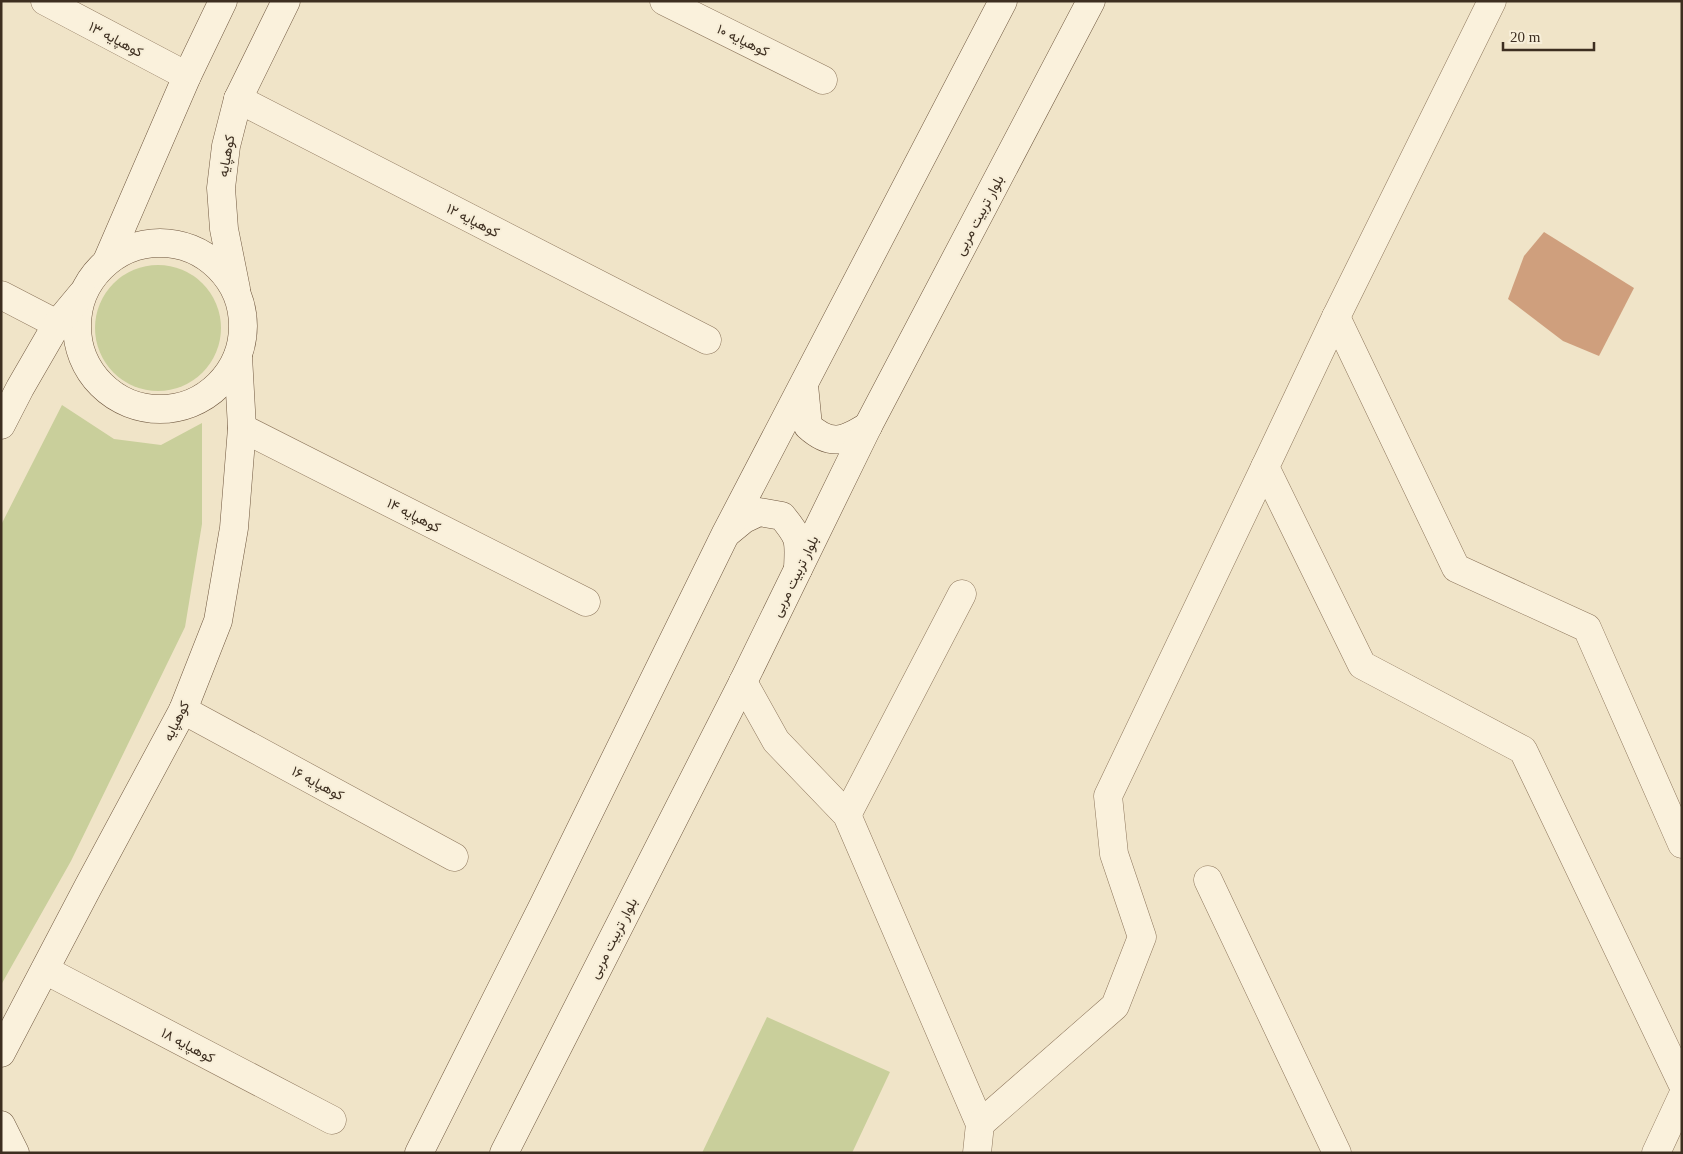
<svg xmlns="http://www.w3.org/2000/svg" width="1683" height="1154" font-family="'Times New Roman',Vazirmatn,serif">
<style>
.green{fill:#c9cf9b}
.building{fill:#cf9f7d}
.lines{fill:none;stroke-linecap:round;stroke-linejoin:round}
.street-casing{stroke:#8d765c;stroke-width:29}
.secondary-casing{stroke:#6f573f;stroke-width:29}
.street{stroke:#faf1dc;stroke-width:28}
.secondary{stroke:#faf1dc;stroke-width:28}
.labels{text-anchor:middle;stroke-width:4;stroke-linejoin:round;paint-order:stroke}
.street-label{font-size:14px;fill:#3d2e20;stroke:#f7eed8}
</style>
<rect width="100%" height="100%" fill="#f0e4c8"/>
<g class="green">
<circle cx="158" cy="328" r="63"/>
<polygon points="62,405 114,439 161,445 202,423 202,524 185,627 71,861 1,985 1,525"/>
<polygon points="767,1017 890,1072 852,1153 702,1153"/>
</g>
<polygon class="building" points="1544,232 1634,288 1599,356 1563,341 1508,299 1524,256"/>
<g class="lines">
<defs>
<g id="street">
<polyline points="45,1 187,76"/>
<polyline points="664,1 823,80"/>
<polyline points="1492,1 1336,317 1265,467 1362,665 1523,750 1682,1083"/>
<polyline points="238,99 707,340"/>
<polyline points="1,295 57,324"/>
<polyline points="1336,317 1456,568 1587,628 1682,844"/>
<polyline points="242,428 586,602"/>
<polyline points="743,682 776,741 847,815 980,1124 977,1153"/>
<polyline points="183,710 454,857"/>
<polyline points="847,815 962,594"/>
<polyline points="1208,880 1337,1153"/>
<polyline points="45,970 332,1120"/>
<polyline points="980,1124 1115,1006 1142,937 1114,854 1108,796 1265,467"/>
<polyline points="1656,1153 1682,1097"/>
</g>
<g id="secondary">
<circle cx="160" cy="326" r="83"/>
<polyline points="107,261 187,76 223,1"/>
<polyline points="236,289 224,229 221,188 226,146 238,99 286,1"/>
<path d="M804,385L808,426C831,447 844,441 868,426"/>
<polyline points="1,425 20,388 57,324 82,294"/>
<path d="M727,533L744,519L759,512L782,516C801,539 799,540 798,569"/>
<polyline points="1,1053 88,887 183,710 218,621 234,528 242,428 238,356"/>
<polyline points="1,1125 15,1153"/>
<polyline points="419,1153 543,906 726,533 1003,1"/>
<polyline points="504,1153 743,682 868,426 1091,1"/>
</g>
</defs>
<use href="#street" class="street-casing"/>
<use href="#secondary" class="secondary-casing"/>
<use href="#street" class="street"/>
<use href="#secondary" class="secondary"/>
</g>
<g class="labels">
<g class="street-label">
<text transform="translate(116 39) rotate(28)" y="5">کوهپایه ۱۳</text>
<text transform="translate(743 40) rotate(26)" y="5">کوهپایه ۱۰</text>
<text transform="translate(226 156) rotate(-80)" y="5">کوهپایه</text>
<text transform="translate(979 215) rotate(-62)" y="5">بلوار تربیت مربی</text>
<text transform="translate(473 220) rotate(27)" y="5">کوهپایه ۱۲</text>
<text transform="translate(414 515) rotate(27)" y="5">کوهپایه ۱۴</text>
<text transform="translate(795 576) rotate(-64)" y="5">بلوار تربیت مربی</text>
<text transform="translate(176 721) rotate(-64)" y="5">کوهپایه</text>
<text transform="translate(318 783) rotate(28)" y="5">کوهپایه ۱۶</text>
<text transform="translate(613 938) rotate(-63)" y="5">بلوار تربیت مربی</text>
<text transform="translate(188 1045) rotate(28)" y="5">کوهپایه ۱۸</text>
</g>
</g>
<rect width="1683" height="1154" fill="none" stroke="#3d2e20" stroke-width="5"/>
<path d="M1503 42v8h91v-8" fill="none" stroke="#3d2e20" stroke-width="2.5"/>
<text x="1510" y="42" font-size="15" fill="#3d2e20" stroke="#f7eed8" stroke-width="4" paint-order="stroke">20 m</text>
</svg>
